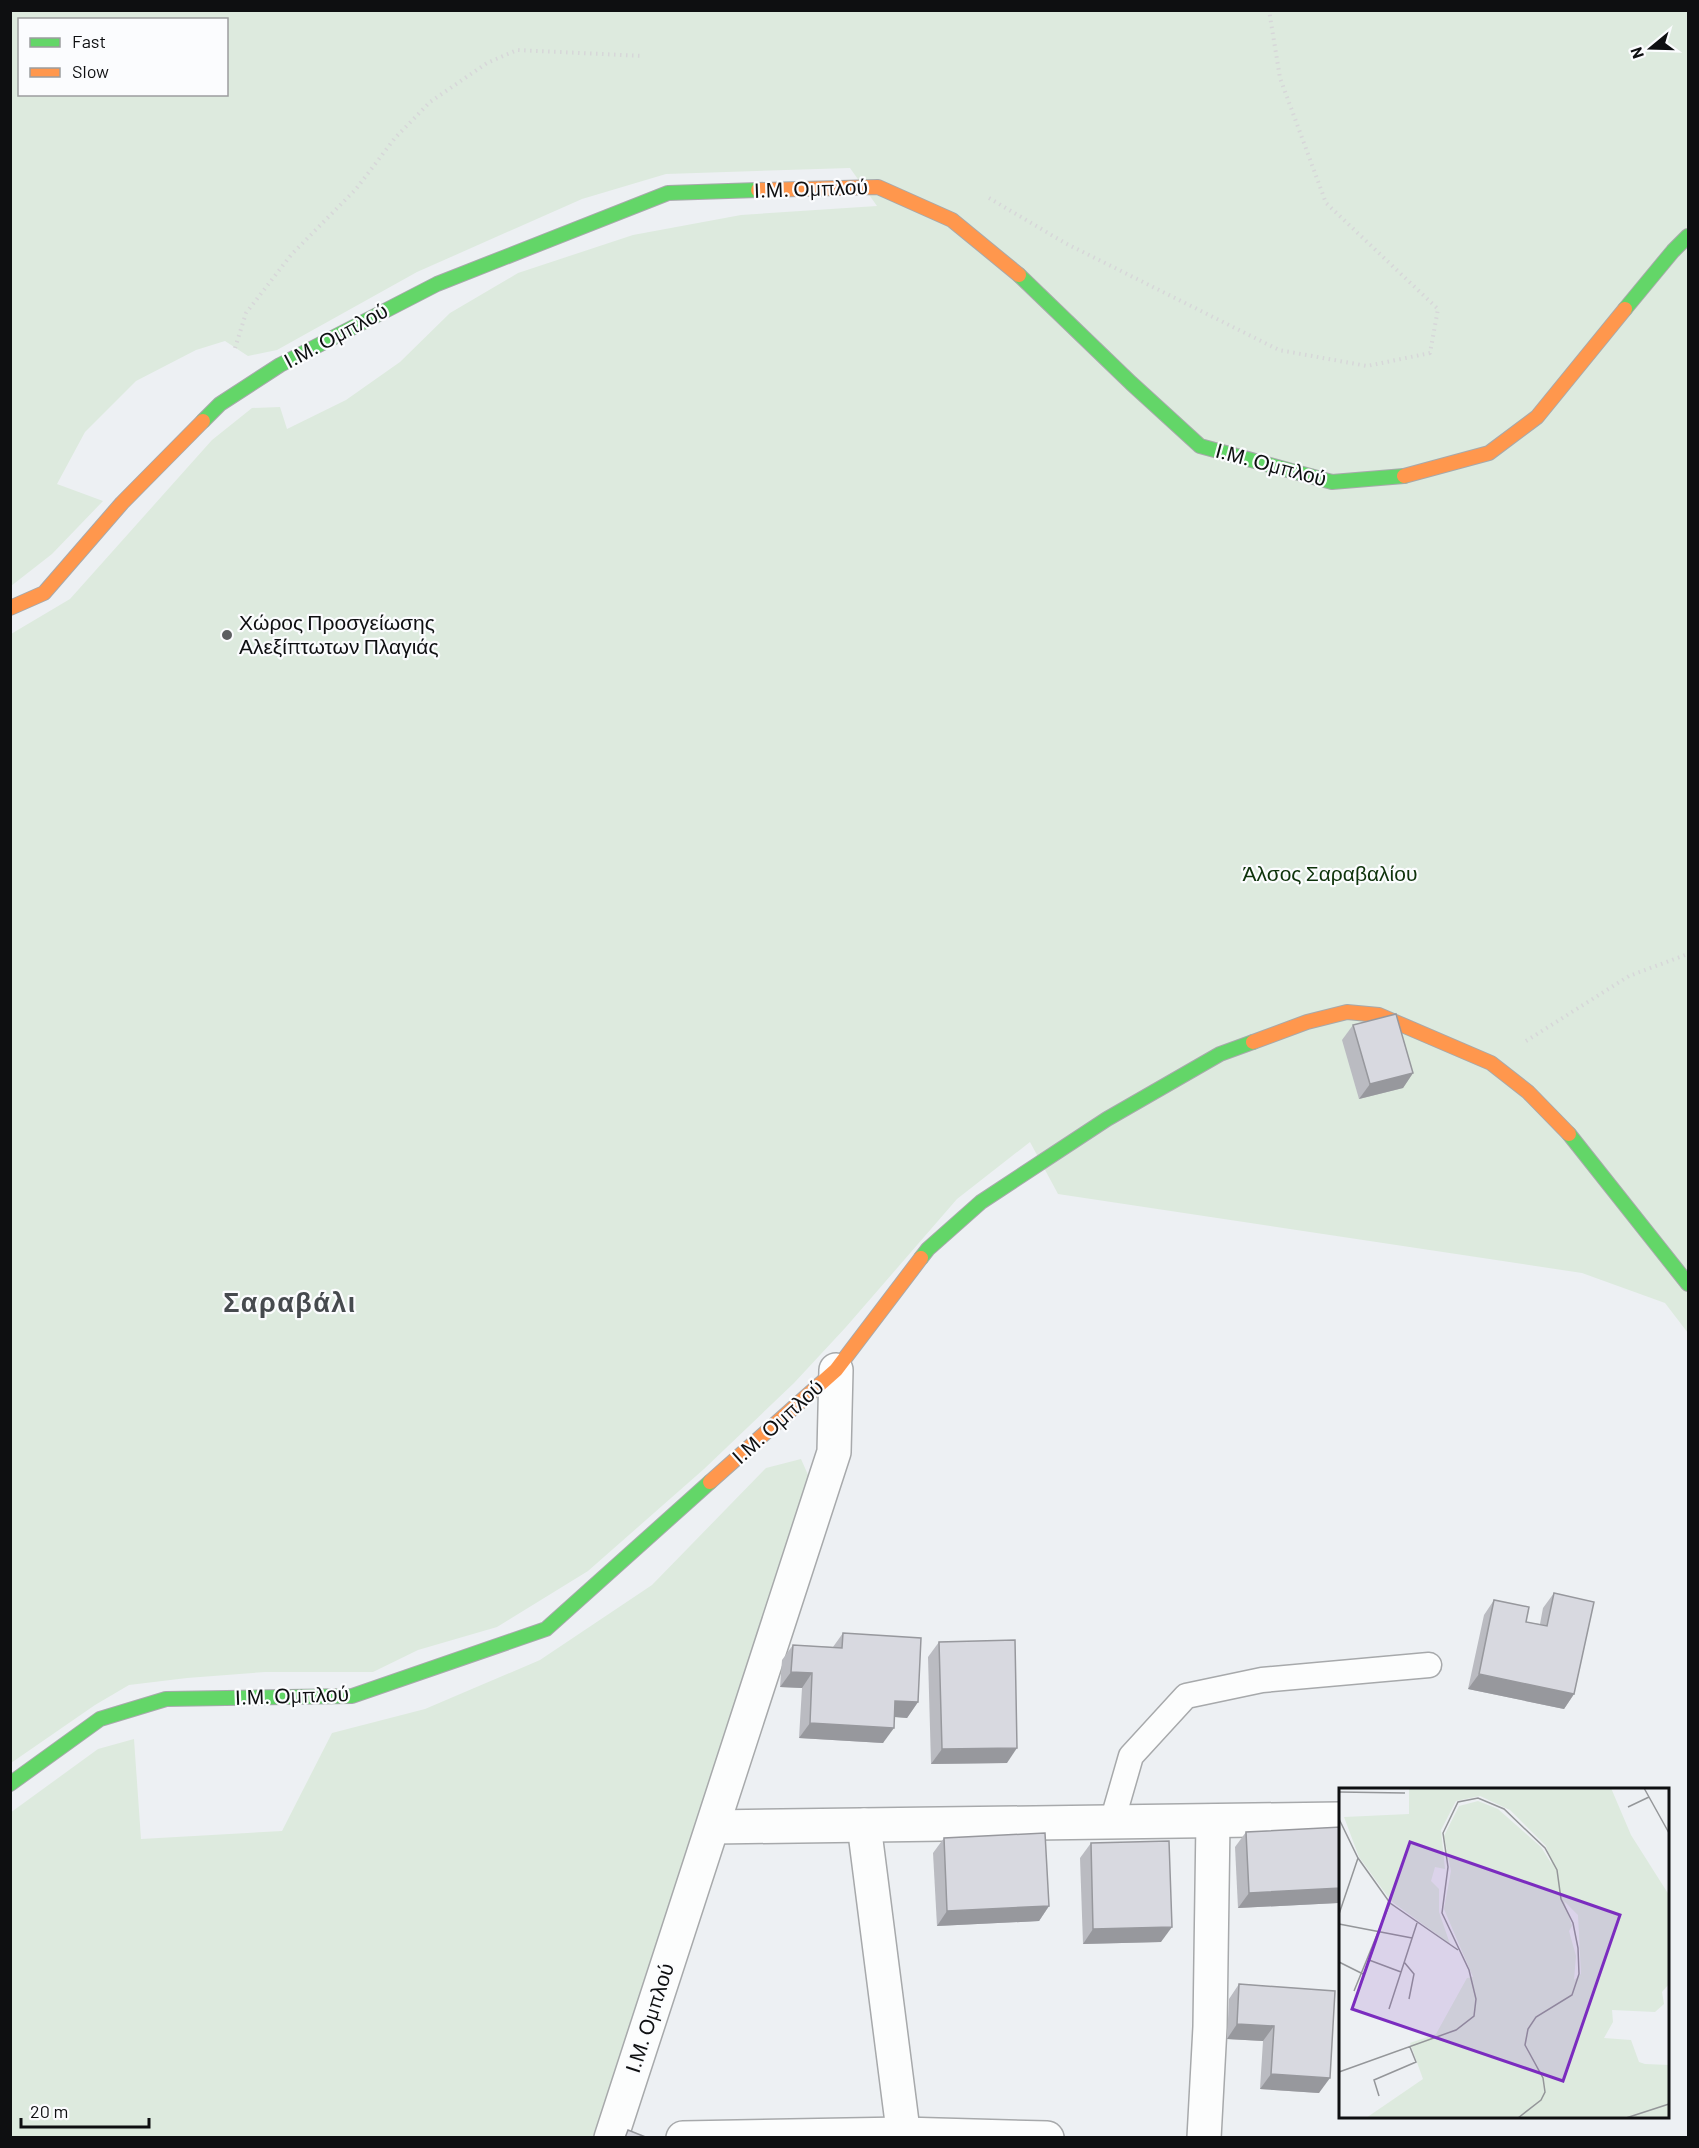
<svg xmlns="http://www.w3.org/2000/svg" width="1699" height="2148" font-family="Barlow,sans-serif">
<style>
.green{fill:#ddeade;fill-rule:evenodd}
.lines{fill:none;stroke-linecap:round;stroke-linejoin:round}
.lane-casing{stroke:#a7a9ab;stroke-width:27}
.street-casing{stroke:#a7a9ab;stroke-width:36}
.fast-casing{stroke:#a7a9ab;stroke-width:16}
.slow-casing{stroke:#a7a9ab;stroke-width:16}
.path{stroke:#d7d7d9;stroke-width:4;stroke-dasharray:1.5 4.5;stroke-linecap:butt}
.lane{stroke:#fcfdfd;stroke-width:24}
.street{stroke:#fcfdfd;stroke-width:33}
.fast{stroke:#63d668;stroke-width:14}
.slow{stroke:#ff974d;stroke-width:14}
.wall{fill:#babbc1}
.shaded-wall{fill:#97989d}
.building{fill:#d8d9e0;stroke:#97989d;stroke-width:1.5}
.poi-dot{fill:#5c5e60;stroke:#fbfcfe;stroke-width:2}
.labels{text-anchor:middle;stroke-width:4.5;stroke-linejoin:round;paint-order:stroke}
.street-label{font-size:21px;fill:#0e0f11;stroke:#fbfcfe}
.poi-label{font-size:21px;fill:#0e0f11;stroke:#fbfcfe;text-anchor:start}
.park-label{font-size:21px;fill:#0e330b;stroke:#fbfcfe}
.district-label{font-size:27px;font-weight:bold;letter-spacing:1.5px;fill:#464a4e;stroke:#fbfcfe}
.inset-road{fill:none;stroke:#949699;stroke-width:1.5}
.view{fill:#7b2cbf;fill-opacity:0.15;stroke:#7b2cbf;stroke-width:3}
.inset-edge{fill:none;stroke:#0e0f11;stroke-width:3}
</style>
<rect width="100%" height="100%" fill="#edf0f3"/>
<g class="green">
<path d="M11,11H1688V1333L1665,1303L1582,1273L1058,1194L1030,1142L957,1199L846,1327L794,1383L704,1469L588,1571L497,1627L418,1650L373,1672H265L187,1678L129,1685L95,1705L11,1763V634L70,599L212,440L252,408L280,407L287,429L346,400L400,362L450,313L518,273L633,235L741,215L877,206L850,168L666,174L582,199L417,272L277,350L248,356L225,341L196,350L136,381L85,432L57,484L103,501L52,554L11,586ZM20,20H226V94H20Z"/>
<polygon points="801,1459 809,1477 593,2137 11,2137 10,1813 98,1749 134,1739 141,1839 282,1831 332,1733 425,1709 540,1660 652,1585 766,1468"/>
</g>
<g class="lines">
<defs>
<polyline id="lane" points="1112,1822 1131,1756 1186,1696 1262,1680 1429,1665"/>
<g id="street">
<polyline points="864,1825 904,2138"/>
<polyline points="713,1827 1340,1819"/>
<polyline points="611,2138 834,1452 836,1370"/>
<polyline points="683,2138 903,2134 1047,2138"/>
<polyline points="1204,2138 1210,2027 1213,1821"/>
</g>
<g id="fast">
<polyline points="1019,275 1131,383 1200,446 1332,482 1404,476"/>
<polyline points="1625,309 1673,251 1688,236"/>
<polyline points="203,421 220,404 280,365 437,284 668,193 758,190"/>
<polyline points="1569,1134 1688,1284"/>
<polyline points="921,1258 928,1249 981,1202 1107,1119 1220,1054 1253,1042"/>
<polyline points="10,1784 100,1719 166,1699 352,1696 546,1629 710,1482"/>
</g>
<g id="slow">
<polyline points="758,190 878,187 952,220 1019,275"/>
<polyline points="1404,476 1489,453 1537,417 1625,309"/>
<polyline points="10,608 44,593 122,503 203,421"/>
<polyline points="1253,1042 1307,1022 1347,1012 1379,1015 1491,1063 1528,1092 1569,1134"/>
<polyline points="710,1482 836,1370 921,1258"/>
</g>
</defs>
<use href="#lane" class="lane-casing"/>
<use href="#street" class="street-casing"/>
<use href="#fast" class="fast-casing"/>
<use href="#slow" class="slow-casing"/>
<g class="path">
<polyline points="989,198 1065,243 1279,350 1367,366 1430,353 1438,309 1326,203 1280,78 1269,10"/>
<polyline points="235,348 246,313 291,255 356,189 395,138 430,102 487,63 517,50 643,56"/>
<polyline points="1526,1041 1629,976 1688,954"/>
</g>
<use href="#lane" class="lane"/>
<use href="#street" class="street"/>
<use href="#fast" class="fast"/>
<use href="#slow" class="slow"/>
</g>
<g class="wall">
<polygon points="1353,1025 1413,1073 1403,1088 1359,1099 1342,1040"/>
<polygon points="1554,1593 1574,1694 1564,1709 1468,1689 1484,1615 1494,1600 1526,1622 1540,1624 1543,1608"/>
<polygon points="843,1633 918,1702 907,1718 894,1717 883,1743 799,1738 802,1688 780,1687 782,1660 793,1645 833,1647"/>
<polygon points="939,1642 1007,1763 931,1764 928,1657"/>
<polygon points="1341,1827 1341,1899 1338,1903 1238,1908 1235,1847 1246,1832"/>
<polygon points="944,1838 1049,1906 1039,1921 937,1926 933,1853"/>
<polygon points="1091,1843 1161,1942 1083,1944 1080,1858"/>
<polygon points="1239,1984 1335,1991 1319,2093 1260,2089 1263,2041 1227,2039 1229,1999"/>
</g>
<g class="shaded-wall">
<polygon points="1413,1073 1403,1088 1359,1099 1370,1084"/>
<polygon points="791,1672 812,1673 802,1688 780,1687"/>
<polygon points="1479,1674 1574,1694 1564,1709 1468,1689"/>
<polygon points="895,1701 918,1702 907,1718 884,1716"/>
<polygon points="810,1723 894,1728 883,1743 799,1738"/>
<polygon points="1017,1748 1007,1763 931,1764 942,1749"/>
<polygon points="1341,1888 1341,1899 1338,1903 1238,1908 1249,1893"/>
<polygon points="1049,1906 1039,1921 937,1926 947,1911"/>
<polygon points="1172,1927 1161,1942 1083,1944 1093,1929"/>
<polygon points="1237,2024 1274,2026 1263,2041 1227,2039"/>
<polygon points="1271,2074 1330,2078 1319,2093 1260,2089"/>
</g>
<g class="building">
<polygon points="1396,1014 1413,1073 1370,1084 1353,1025"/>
<polygon points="1554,1593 1594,1602 1574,1694 1479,1674 1494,1600 1529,1607 1526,1622 1547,1626"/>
<polygon points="843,1633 921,1638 918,1702 895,1701 894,1728 810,1723 812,1673 791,1672 793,1645 842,1648"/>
<polygon points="1015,1640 1017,1748 942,1749 939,1642"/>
<polygon points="1341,1827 1341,1888 1249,1893 1246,1832"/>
<polygon points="1045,1833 1049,1906 947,1911 944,1838"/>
<polygon points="1169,1841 1172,1927 1093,1929 1091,1843"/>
<polygon points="1239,1984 1335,1991 1330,2078 1271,2074 1274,2026 1237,2024"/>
<polygon points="628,2130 648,2138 625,2138"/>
</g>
<circle class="poi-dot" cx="227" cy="635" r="6"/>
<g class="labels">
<g class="street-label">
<text transform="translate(811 189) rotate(-2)" y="7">Ι.Μ. Ομπλού</text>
<text transform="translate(336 336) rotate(-28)" y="7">Ι.Μ. Ομπλού</text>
<text transform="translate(1271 465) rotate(15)" y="7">Ι.Μ. Ομπλού</text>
<text transform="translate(778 1422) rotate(-42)" y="7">Ι.Μ. Ομπλού</text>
<text transform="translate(292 1696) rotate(-2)" y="7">Ι.Μ. Ομπλού</text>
<text transform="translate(650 2018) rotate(-72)" y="7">Ι.Μ. Ομπλού</text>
</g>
<g class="poi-label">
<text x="239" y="630">Χώρος Προσγείωσης<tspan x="239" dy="24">Αλεξίπτωτων Πλαγιάς</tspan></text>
</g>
<g class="park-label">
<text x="1330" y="881">Άλσος Σαραβαλίου</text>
</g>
<g class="district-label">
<text x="290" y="1312">Σαραβάλι</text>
</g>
</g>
<g transform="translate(1339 1788)">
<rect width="330" height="330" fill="#edf0f3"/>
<path d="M70,0H272L292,47L330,107V196L323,204L325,216L316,224L273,222L274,234L265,250L292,252L300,274L306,276L330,277V330H27L84,291L71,255L97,246L128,190L134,189L105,121L112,83L105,48L120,18L139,13L159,21L202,59L214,78L233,138L230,143L237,168L235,192L242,186L239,127L225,113L207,58L171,22L141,8L117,13L102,42L106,81L96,79L92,93L100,101V124L111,156L52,113L20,69L5,29L70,26Z" fill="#ddeade"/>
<path class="inset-road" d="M305,0L330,45M0,4L66,5M289,19L310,9M0,31L19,70L51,115L119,162M0,126L19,70M0,136L73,150M30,172L62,184M0,174L24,186M65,174L75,186L70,211M15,203L51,115M50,221L78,135M0,284L117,242L135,228L137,211L130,182L103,125L109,79L104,45L119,14L139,10L165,21L206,60L218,82L222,111L234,135L239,160L240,186L233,207L197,229L189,241L186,257L204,290L206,304L202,312L179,330M40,308L35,292L77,274L71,259M287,330L330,316"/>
<path class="view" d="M71,54L281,127L224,293L13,221Z"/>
<rect width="330" height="330" class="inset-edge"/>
</g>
<rect width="1699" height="2148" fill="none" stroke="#0e0f11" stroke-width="24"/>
<rect x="18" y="18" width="210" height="78" fill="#fbfcfe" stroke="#9c9d9f" stroke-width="1.5"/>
<rect x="30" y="38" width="30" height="9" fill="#63d668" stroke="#9c9d9f" stroke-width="1.5"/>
<text x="72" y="48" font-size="18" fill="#0e0f11">Fast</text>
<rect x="30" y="68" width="30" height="9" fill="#ff974d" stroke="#9c9d9f" stroke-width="1.5"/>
<text x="72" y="78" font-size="18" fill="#0e0f11">Slow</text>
<g transform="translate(1651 48) rotate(251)" stroke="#fbfcfe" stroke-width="4.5" paint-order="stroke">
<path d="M0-4.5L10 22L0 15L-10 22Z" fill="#0e0f11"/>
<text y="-9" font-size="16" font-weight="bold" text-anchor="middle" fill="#0e0f11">N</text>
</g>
<path d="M21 2118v9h128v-9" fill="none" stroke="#0e0f11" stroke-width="3"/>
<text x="30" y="2118" font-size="18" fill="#0e0f11" stroke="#fbfcfe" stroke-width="4.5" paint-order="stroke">20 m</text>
</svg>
